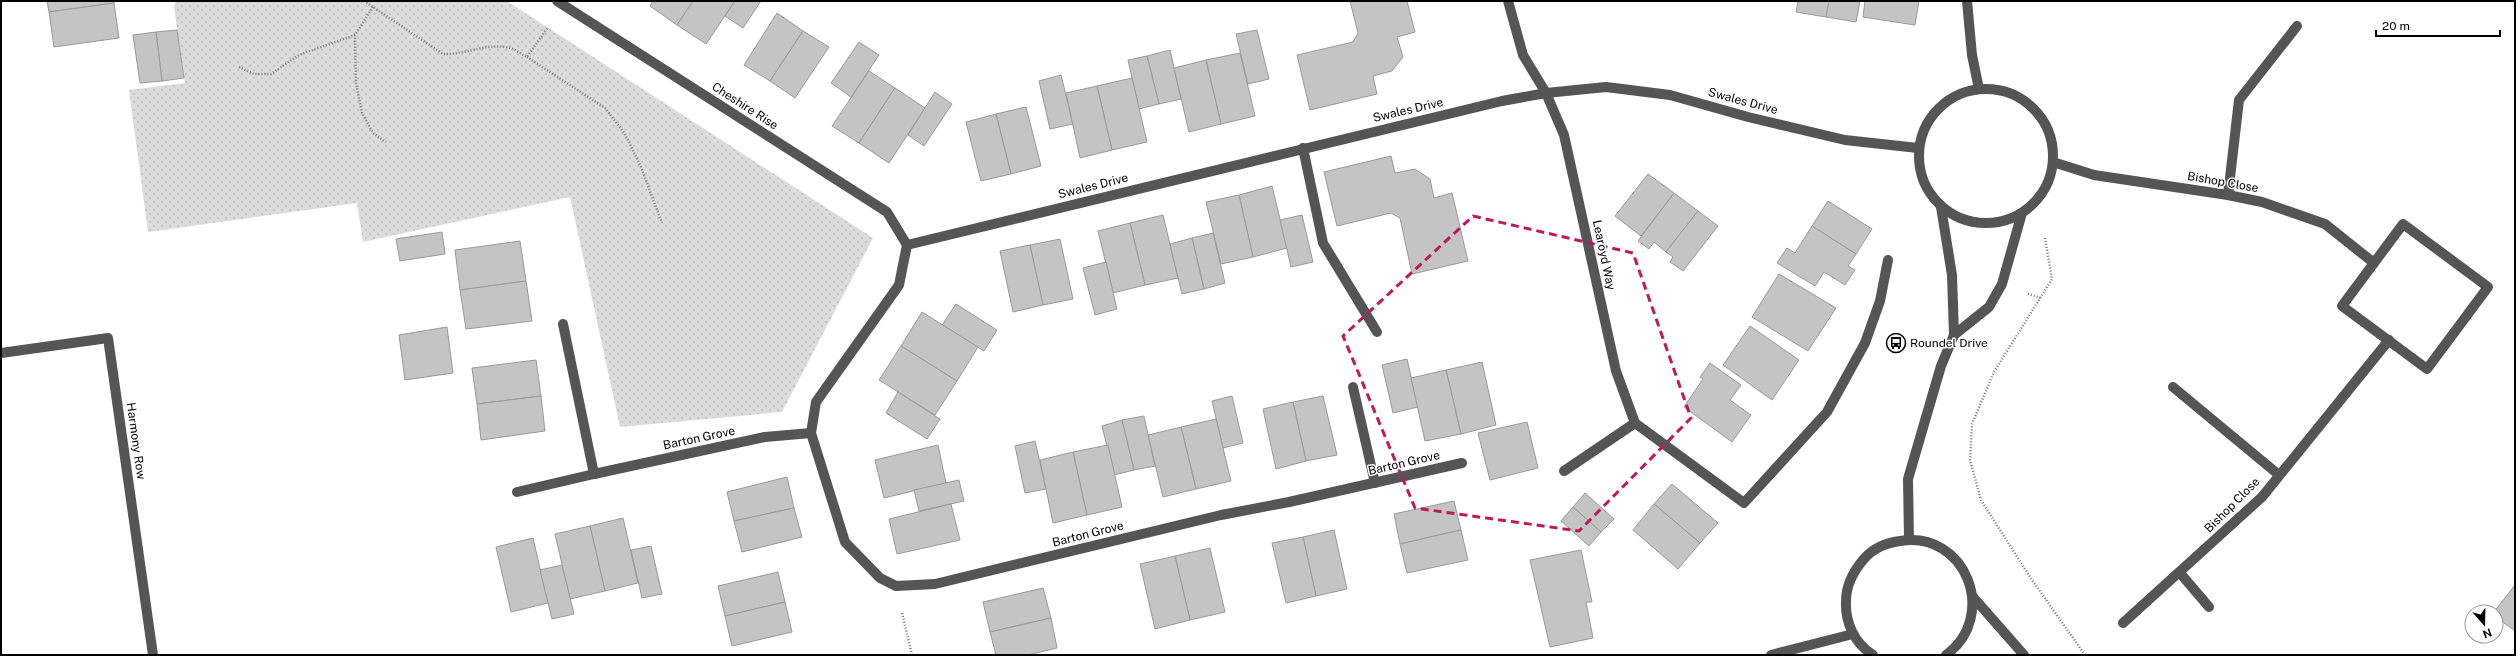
<svg xmlns="http://www.w3.org/2000/svg" width="2516" height="656" font-family="'Public Sans',sans-serif">
<style>
.grass{fill:url(#grass-dots)}
.building{fill:#c4c4c4;stroke:#999}
.lines{fill:none;stroke-linecap:round;stroke-linejoin:round}
.path{stroke:#777;stroke-width:2.5;stroke-dasharray:1 2;stroke-linecap:butt}
.minor{stroke:#555;stroke-width:10}
.marked{fill:none;stroke:#c2185b;stroke-width:3;stroke-dasharray:8 5;stroke-linejoin:round}
.labels{text-anchor:middle;stroke-width:3;stroke-linejoin:round;paint-order:stroke}
.street-label{font-size:12px;fill:#000;stroke:#fff}
.poi-label{font-size:12px;fill:#000;stroke:#fff;text-anchor:start}
</style>
<defs>
<pattern id="grass-dots" width="8" height="8" patternUnits="userSpaceOnUse"><rect width="8" height="8" fill="#dcdcdc"/><path d="M2 2h.1M6 6h.1" fill="none" stroke="#bbb" stroke-width="1.8" stroke-linecap="round"/></pattern>
</defs>
<rect width="100%" height="100%" fill="#fff"/>
<polygon class="grass" points="176,1 507,1 873,238 782,412 620,427 570,197 363,242 357,203 148,232 129,90 185,83 174,7"/>
<g class="building">
<polygon points="47,1 114,1 114,3 49,12"/>
<polygon points="653,1 693,1 677,25 650,6"/>
<polygon points="693,1 735,1 706,44 677,25"/>
<polygon points="735,1 761,1 743,28 725,16"/>
<polygon points="1350,1 1407,1 1415,32 1397,37 1403,57 1392,71 1373,76 1377,94 1310,110 1297,55 1353,42 1358,33"/>
<polygon points="1798,1 1829,1 1826,17 1796,12"/>
<polygon points="1829,1 1860,1 1856,22 1826,17"/>
<polygon points="1865,1 1919,1 1915,25 1863,17"/>
<polygon points="114,3 119,38 54,47 49,12"/>
<polygon points="777,13 803,31 770,81 744,65"/>
<polygon points="177,30 184,78 162,81 156,32"/>
<polygon points="1257,30 1269,79 1248,84 1236,34"/>
<polygon points="803,31 829,47 795,98 770,81"/>
<polygon points="156,32 162,81 140,83 133,35"/>
<polygon points="859,42 879,55 851,97 831,83"/>
<polygon points="1170,50 1181,99 1159,104 1147,56"/>
<polygon points="1240,53 1255,116 1221,124 1206,60"/>
<polygon points="1147,56 1159,104 1139,109 1128,60"/>
<polygon points="1206,60 1221,124 1189,132 1174,68"/>
<polygon points="869,71 895,88 859,143 832,126"/>
<polygon points="1061,75 1073,124 1050,129 1039,81"/>
<polygon points="1132,78 1147,142 1112,150 1097,86"/>
<polygon points="1097,86 1112,150 1080,158 1066,93"/>
<polygon points="895,88 925,108 889,163 859,143"/>
<polygon points="935,92 952,104 924,146 908,135"/>
<polygon points="1026,107 1041,166 1011,174 996,114"/>
<polygon points="996,114 1011,174 981,181 966,122"/>
<polygon points="1391,156 1395,173 1415,169 1430,179 1434,198 1452,193 1468,261 1412,274 1400,218 1391,213 1337,226 1324,172"/>
<polygon points="1648,174 1674,193 1641,236 1615,216"/>
<polygon points="1272,186 1287,248 1253,257 1239,195"/>
<polygon points="1674,193 1698,211 1666,252 1654,242 1649,249 1638,241"/>
<polygon points="1239,195 1253,257 1221,264 1206,202"/>
<polygon points="1828,201 1872,229 1856,254 1812,226"/>
<polygon points="1698,211 1718,226 1683,271 1670,262 1673,257 1666,252"/>
<polygon points="1163,215 1178,278 1145,285 1130,223"/>
<polygon points="1302,215 1313,262 1291,267 1280,220"/>
<polygon points="1130,223 1145,285 1113,293 1098,231"/>
<polygon points="1812,226 1856,254 1848,266 1855,270 1845,285 1824,272 1815,286 1777,263 1787,248 1795,253"/>
<polygon points="442,232 445,254 400,261 396,239"/>
<polygon points="1213,233 1225,283 1204,289 1192,238"/>
<polygon points="1192,238 1204,289 1182,294 1170,244"/>
<polygon points="1060,239 1073,299 1043,305 1030,245"/>
<polygon points="520,241 526,281 460,290 455,250"/>
<polygon points="1030,245 1043,305 1013,312 1000,251"/>
<polygon points="1106,262 1117,309 1095,315 1083,268"/>
<polygon points="1779,274 1836,308 1808,351 1752,317"/>
<polygon points="526,281 532,321 466,329 460,290"/>
<polygon points="956,304 997,330 984,351 942,325"/>
<polygon points="922,312 978,347 957,381 901,346"/>
<polygon points="1750,326 1799,360 1772,400 1723,365"/>
<polygon points="447,327 453,373 405,380 399,335"/>
<polygon points="901,346 957,381 935,415 879,380"/>
<polygon points="1407,359 1418,407 1393,413 1382,365"/>
<polygon points="536,360 541,396 477,404 472,368"/>
<polygon points="1482,362 1496,425 1461,434 1446,370"/>
<polygon points="1710,363 1741,385 1730,400 1751,415 1732,442 1684,407 1703,379 1700,377"/>
<polygon points="1446,370 1461,434 1425,441 1411,378"/>
<polygon points="898,392 940,419 927,439 886,413"/>
<polygon points="541,396 545,431 481,440 477,404"/>
<polygon points="1232,396 1243,443 1223,448 1212,401"/>
<polygon points="1323,396 1337,455 1306,461 1293,402"/>
<polygon points="1293,402 1306,461 1276,469 1263,409"/>
<polygon points="1144,416 1155,466 1134,470 1122,420"/>
<polygon points="1216,419 1231,481 1196,489 1181,427"/>
<polygon points="1122,420 1134,470 1114,475 1102,426"/>
<polygon points="1527,422 1538,468 1490,480 1478,433"/>
<polygon points="1181,427 1196,489 1163,497 1148,435"/>
<polygon points="1035,441 1046,489 1025,493 1015,446"/>
<polygon points="938,445 946,483 884,498 875,460"/>
<polygon points="1108,445 1122,507 1087,515 1073,452"/>
<polygon points="1073,452 1087,515 1053,523 1040,460"/>
<polygon points="787,477 794,508 734,521 727,492"/>
<polygon points="959,480 964,501 919,511 914,490"/>
<polygon points="1672,484 1718,523 1700,543 1654,504"/>
<polygon points="1585,493 1614,519 1601,532 1573,507"/>
<polygon points="1454,501 1461,530 1400,544 1394,514"/>
<polygon points="951,504 960,540 897,554 889,519"/>
<polygon points="1654,504 1700,543 1678,569 1633,530"/>
<polygon points="1573,507 1601,532 1589,546 1561,521"/>
<polygon points="794,508 802,537 742,552 734,521"/>
<polygon points="623,518 638,583 605,591 590,526"/>
<polygon points="590,526 605,591 570,599 555,534"/>
<polygon points="1334,530 1347,589 1316,596 1303,537"/>
<polygon points="1461,530 1468,560 1407,573 1400,544"/>
<polygon points="1303,537 1316,596 1286,603 1272,543"/>
<polygon points="533,538 548,603 511,612 496,547"/>
<polygon points="651,546 662,594 642,598 631,550"/>
<polygon points="1210,548 1225,612 1190,620 1175,556"/>
<polygon points="1581,550 1592,602 1586,602 1593,638 1550,647 1530,560"/>
<polygon points="1175,556 1190,620 1155,629 1140,564"/>
<polygon points="562,565 574,614 552,619 540,570"/>
<polygon points="778,572 785,602 725,616 718,586"/>
<polygon points="2515,585 2515,631 2496,617 2494,612"/>
<polygon points="1043,588 1051,618 990,632 983,602"/>
<polygon points="785,602 792,632 732,646 725,616"/>
<polygon points="1051,618 1057,648 1028,655 996,655 990,632"/>
</g>
<g class="lines">
<g class="path">
<path d="M364,1L443,54C465,55 488,42 510,48C515,49 521,54 527,57L548,27"/>
<polyline points="373,7 355,35 356,83 362,113 373,133 386,142"/>
<polyline points="527,57 605,108 625,134 641,167 662,223"/>
<polyline points="239,67 254,74 271,74 299,55 355,35"/>
<polyline points="2045,238 2052,279 1994,372 1972,424 1970,460 1981,500 2030,577 2085,655"/>
<polyline points="2028,294 2041,298"/>
<polyline points="902,613 912,655"/>
</g>
<g class="minor">
<polyline points="557,1 887,212 907,245"/>
<polyline points="1508,1 1523,55 1546,93 1564,135 1616,371 1635,423 1744,503 1827,412 1865,343 1880,301 1888,260"/>
<polyline points="1967,1 1972,55 1979,89"/>
<circle cx="1986" cy="156" r="67"/>
<polyline points="1303,148 1323,243 1377,332"/>
<polyline points="2053,162 2094,175 2228,195 2262,202 2325,224 2374,263"/>
<polyline points="2228,195 2239,100 2297,26"/>
<polygon points="2403,224 2488,287 2427,369 2342,306"/>
<polyline points="907,245 1502,101 1546,93 1606,87 1670,95 1748,117 1845,140 1918,148"/>
<polyline points="907,245 899,285 816,402 811,433 845,542 880,578 896,586 935,584 1221,515 1289,502 1462,463"/>
<polyline points="563,324 594,474 765,437 811,433"/>
<polyline points="1954,335 1989,307 2002,284 2022,213"/>
<polyline points="1,353 108,338 153,655"/>
<polyline points="1353,387 1375,483"/>
<polyline points="2173,387 2279,475"/>
<polyline points="1564,471 1635,423"/>
<polyline points="517,492 594,474"/>
<polyline points="1909,539 1908,479 1941,366 1954,335 1952,275 1941,207"/>
<polyline points="2180,573 2209,607"/>
<polyline points="1973,597 2024,655"/>
<polyline points="2123,623 2262,497 2389,340"/>
<polyline points="1771,655 1853,634"/>
<path d="M1873,655C1854,643 1845,622 1846,601C1846,585 1853,572 1863,560C1872,549 1885,543 1900,541C1966,530 1999,616 1946,655"/>
</g>
</g>
<path class="marked" d="M1473,216L1633,253L1691,418L1579,531L1415,508L1343,336Z"/>
<defs>
<symbol id="bus-ring" viewBox="-11 -11 22 22"><circle r="9.5" fill="#fff" stroke="#000" stroke-width="1.5"/><path d="M-5-6H5V4H4V6H2V4H-2V6H-4V4H-5ZM-3.5-4V0h7V-4ZM-3.5 1.2v1.5H-2V1.2ZM2 1.2v1.5H3.5V1.2Z" fill="#000"/></symbol>
</defs>
<g fill-rule="evenodd">
<use href="#bus-ring" x="1885" y="332" width="22" height="22"/>
</g>
<g class="labels">
<g class="street-label">
<text transform="translate(1743 101) rotate(15)" y="4">Swales Drive</text>
<text transform="translate(745 106) rotate(33)" y="4">Cheshire Rise</text>
<text transform="translate(1408 110) rotate(-13)" y="4">Swales Drive</text>
<text transform="translate(2223 182) rotate(10)" y="4">Bishop Close</text>
<text transform="translate(1093 186) rotate(-14)" y="4">Swales Drive</text>
<text transform="translate(1604 255) rotate(78)" y="4">Learoyd Way</text>
<text transform="translate(699 438) rotate(-12)" y="4">Barton Grove</text>
<text transform="translate(136 441) rotate(82)" y="4">Harmony Row</text>
<text transform="translate(1404 463) rotate(-13)" y="4">Barton Grove</text>
<text transform="translate(2232 505) rotate(-45)" y="4">Bishop Close</text>
<text transform="translate(1088 534) rotate(-14)" y="4">Barton Grove</text>
</g>
<g class="poi-label">
<text x="1910" y="347">Roundel Drive</text>
</g>
</g>
<rect width="2516" height="656" fill="none" stroke="#000000" stroke-width="4"/>
<g transform="translate(2484 624) rotate(160)"><circle r="19" fill="#ffffff" stroke="#999999"/>
<path d="M0-3L7 15L0 10L-7 15Z" fill="#000000"/>
<text y="-6" font-size="11" font-weight="bold" text-anchor="middle" fill="#000000">N</text>
</g>
<path d="M2376 30v6h124v-6" fill="none" stroke="#000000" stroke-width="2"/>
<text x="2382" y="30" font-size="12" fill="#000000" stroke="#ffffff" stroke-width="3" paint-order="stroke">20 m</text>
</svg>
